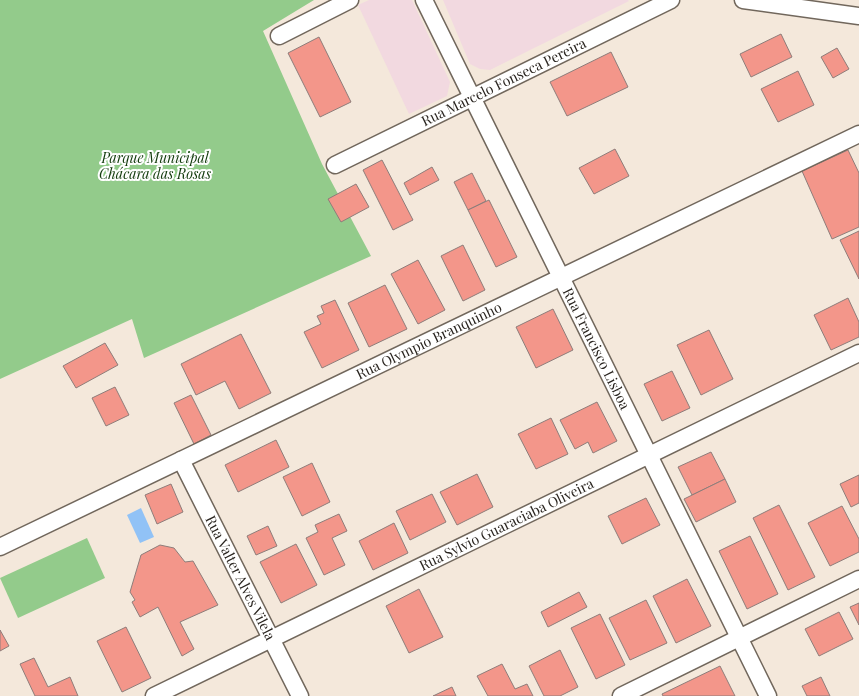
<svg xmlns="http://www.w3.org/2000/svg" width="859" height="696" font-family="'Playfair Display',serif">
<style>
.industrial{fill:#f2d9e0}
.green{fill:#93cb8b}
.water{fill:#91c2f6}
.building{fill:#f3968a;stroke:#8e7d7a}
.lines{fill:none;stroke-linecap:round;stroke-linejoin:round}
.street-casing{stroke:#71675c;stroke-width:19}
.street{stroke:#fff;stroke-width:16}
.labels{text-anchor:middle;stroke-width:4;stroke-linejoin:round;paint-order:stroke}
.street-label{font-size:14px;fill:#29241f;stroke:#fff}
.park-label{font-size:14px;font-style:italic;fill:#123b0c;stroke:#fff}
</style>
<rect width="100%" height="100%" fill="#f4e8db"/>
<g class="industrial">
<polygon points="369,0 412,0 450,82 447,96 409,114 358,5"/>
<polygon points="443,0 628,0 629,1 490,70 480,69 470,64"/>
</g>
<g class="green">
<polygon points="0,0 314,0 263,31 322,164 371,256 144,358 132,319 0,379"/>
<polygon points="87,538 105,578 18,618 0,578"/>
</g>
<polygon class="water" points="141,508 154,537 140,543 127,515"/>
<g class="building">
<polygon points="781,34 792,57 751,77 740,54"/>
<polygon points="319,37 351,102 320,117 288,53"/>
<polygon points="837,48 849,69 833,78 821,57"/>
<polygon points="611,52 628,87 567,116 550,82"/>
<polygon points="798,71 814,105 778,122 761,89"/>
<polygon points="615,149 629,176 594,194 579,168"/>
<polygon points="848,150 859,173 859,227 832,239 802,171"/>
<polygon points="382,160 413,220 393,230 363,170"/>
<polygon points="432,167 439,180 410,195 404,183"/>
<polygon points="472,173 486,201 468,210 454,182"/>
<polygon points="356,184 369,207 341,222 328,199"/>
<polygon points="489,200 517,257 496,267 468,210"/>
<polygon points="859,231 859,279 840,240"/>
<polygon points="463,245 485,290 463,301 441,256"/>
<polygon points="418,260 445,310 418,324 391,274"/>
<polygon points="385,285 407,329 369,347 348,303"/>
<polygon points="848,298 859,322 859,337 831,350 814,315"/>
<polygon points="335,300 359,350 322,368 304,332 321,324 317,316 324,313 321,306"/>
<polygon points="553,309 573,350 536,368 516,327"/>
<polygon points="709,330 733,379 701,395 677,345"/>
<polygon points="241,334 271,393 239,409 225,381 196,395 181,364"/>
<polygon points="105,343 118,365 76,388 63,366"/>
<polygon points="672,371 690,408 662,421 644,384"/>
<polygon points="115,387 129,415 106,426 92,398"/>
<polygon points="191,395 211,435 194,444 174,403"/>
<polygon points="597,402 617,441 593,453 588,442 575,449 560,420"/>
<polygon points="551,418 568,454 536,469 518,434"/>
<polygon points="276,440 289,467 238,492 225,465"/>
<polygon points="711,452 725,479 692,495 678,467"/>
<polygon points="312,463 330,502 302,516 283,477"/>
<polygon points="477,474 493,507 457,525 440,492"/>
<polygon points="859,475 859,503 851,507 840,484"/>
<polygon points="725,479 736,502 696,522 684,499"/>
<polygon points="171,484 183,512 157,524 145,495"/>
<polygon points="432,494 446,522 410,540 396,511"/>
<polygon points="646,498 660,525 622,544 608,516"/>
<polygon points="779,505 815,577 788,590 753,518"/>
<polygon points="842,506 859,539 859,552 830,566 808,523"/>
<polygon points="339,514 347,531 332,538 345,565 324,575 306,538 318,532 315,525"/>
<polygon points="394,523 408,553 373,570 359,541"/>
<polygon points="268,526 277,546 256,555 247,536"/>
<polygon points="750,536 778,594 747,609 719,551"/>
<polygon points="296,544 317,585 281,603 260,562"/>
<polygon points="160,545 174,548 185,562 193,561 218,605 180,622 194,649 182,656 158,607 140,617 132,602 135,600 130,592 141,555"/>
<polygon points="687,579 711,626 676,643 653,596"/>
<polygon points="419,589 443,637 409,653 386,606"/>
<polygon points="579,592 587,607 548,627 541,612"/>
<polygon points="646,600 667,643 630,660 609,618"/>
<polygon points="859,603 859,625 850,607"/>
<polygon points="839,612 853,639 819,656 805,629"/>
<polygon points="600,614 625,665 596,679 571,628"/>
<polygon points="126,627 151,678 122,692 97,641"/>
<polygon points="0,630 9,646 0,651"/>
<polygon points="560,650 578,687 560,696 544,696 529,666"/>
<polygon points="34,658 48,687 70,677 78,696 35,696 20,664"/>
<polygon points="502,664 515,689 527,684 533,696 488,696 477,676"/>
<polygon points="720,666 735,696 663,696 662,694"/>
<polygon points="821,677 830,696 807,696 802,686"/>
<polygon points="452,687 456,696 433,696"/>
</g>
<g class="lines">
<defs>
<g id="street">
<path id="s1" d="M424,0L768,696"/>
<polyline points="743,0 859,16"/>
<polyline points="279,36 350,0"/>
<path id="s2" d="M335,165L671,0"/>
<path id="s3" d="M181,460L300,696"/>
<path id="s4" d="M0,547L859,134"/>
<path id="s5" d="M154,696L859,353"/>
<polyline points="621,696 859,579"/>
</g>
</defs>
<use href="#street" class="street-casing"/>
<use href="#street" class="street"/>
</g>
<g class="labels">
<g class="street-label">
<text dy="5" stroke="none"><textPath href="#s2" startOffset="188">Rua Marcelo Fonseca Pereira</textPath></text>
<text dy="5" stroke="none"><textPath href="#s4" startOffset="476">Rua Olympio Branquinho</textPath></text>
<text dy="5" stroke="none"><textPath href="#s1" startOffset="389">Rua Francisco Lisboa</textPath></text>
<text dy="5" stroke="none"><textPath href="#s5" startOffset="392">Rua Sylvio Guaraciaba Oliveira</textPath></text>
<text dy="5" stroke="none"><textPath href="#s3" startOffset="132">Rua Valter Alves Vilela</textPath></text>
</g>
<g class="park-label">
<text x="155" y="163">Parque Municipal<tspan x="155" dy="16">Chácara das Rosas</tspan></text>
</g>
</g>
</svg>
